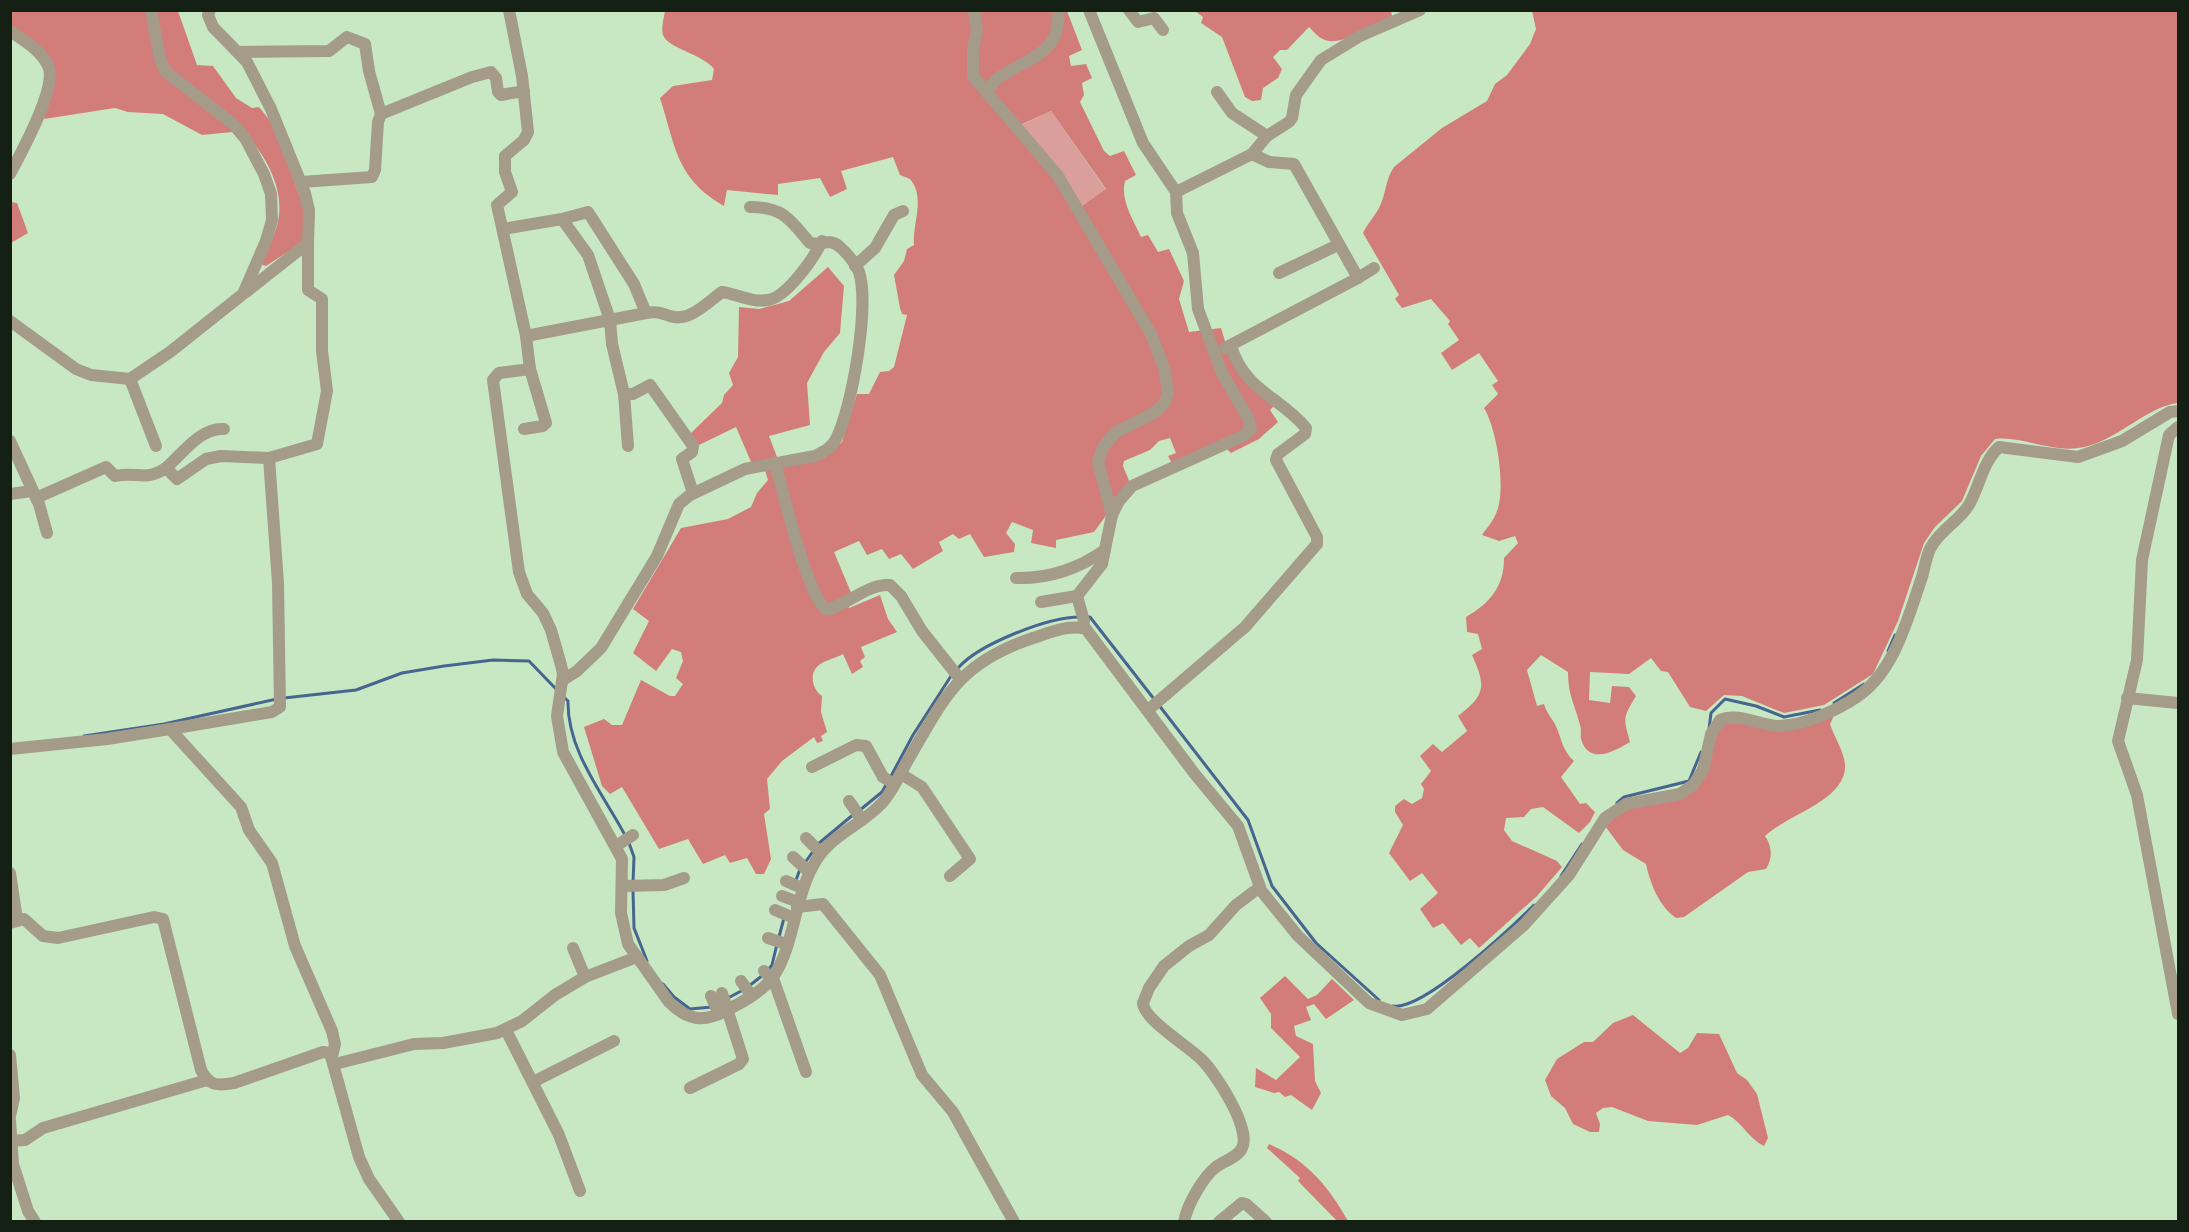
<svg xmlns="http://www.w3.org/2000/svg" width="2189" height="1232" font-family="'Roboto Condensed',sans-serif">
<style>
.green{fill:#da9e9b}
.forest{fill:#d37d7b;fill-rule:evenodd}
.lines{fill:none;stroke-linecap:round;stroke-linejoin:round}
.stream{stroke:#48658f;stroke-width:3}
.minor{stroke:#a59b89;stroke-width:12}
</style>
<rect width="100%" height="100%" fill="#c7e8c3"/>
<polygon class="green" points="1051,111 1106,190 1078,209 1015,128"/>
<g class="forest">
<path d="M1391,10L1392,16C1377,23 1344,44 1329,41C1320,40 1315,33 1309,27L1287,50H1280L1273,57L1282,69L1278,78L1263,88L1261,100L1252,101L1245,97L1222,37L1201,23L1203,17L1195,11Z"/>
<path d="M11,11H178L197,65L213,66L236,98L252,108L259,107L272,123L307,215L303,242L266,266L260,264C265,252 273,239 277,226C287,189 264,153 241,128L232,132L202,135L163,114L128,112L115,108L44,119L53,73L11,27Z"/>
<path d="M665,11H1067L1082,50L1069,56L1071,66L1086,64L1092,78L1082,83L1084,95L1080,102L1104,151L1110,156L1124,151L1136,175L1125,181C1120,200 1133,219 1141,237L1148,235L1158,252L1169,249L1184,281L1179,299L1189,332L1221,328L1229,354L1274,406L1270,410L1278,422L1259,439L1231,453L1226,448L1176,471L1168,456L1176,453L1170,438L1159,441L1150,450L1124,461L1123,466L1130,483L1094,532L1056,540V548L1031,543L1033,530L1012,522L1006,533L1015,544L1014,552L984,557L970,534L959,539L953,534L939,542L943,551L913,569L901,554L889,559L882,549L867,555L859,541L834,552L852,595L845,597L849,608L880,595L888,619L897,632L861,647L865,657L860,661L863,667L852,674L843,654C836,658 825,660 819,665C808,674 813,690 822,696L821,712L827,732L821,736L823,741L817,743L814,737L782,761L767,779L770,809L764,814L771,859L764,874H756L747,858L730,863L725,855L703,864L688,839L659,849L622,787L610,794L602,786L584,727L604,719L612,725H622L641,680L670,696H675L683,684L676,678L683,661L681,652L672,649L656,671L633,653L649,621L633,609L681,528L728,519L751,507L757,493L768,480L765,470L825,458L842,442L857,394H869L880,372L889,371L894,367L907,315L902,314L900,308L894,275L904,261L907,249L914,245C912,224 926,198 910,179L900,175L893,157L841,171L847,189L830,197L820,178L778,184V195L727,190L724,206C676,178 676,148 660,98L673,86L712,80L714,69C703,54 667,48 663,35C661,28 664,17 665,11ZM1051,111L1106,189L1078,209L1016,127Z"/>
<path d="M1532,11H2178V403C2144,407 2115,444 2078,448C2050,452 2022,436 1995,439L1981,456L1962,501L1935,527L1924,543L1898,621L1873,674L1824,705L1784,713L1742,696L1724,695L1706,711L1690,707L1668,672L1661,671L1651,658L1629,674L1590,672L1589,700L1610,703L1612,686L1629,687L1636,696C1623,718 1623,717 1630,742C1615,751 1589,766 1581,739C1580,735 1582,730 1580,725C1575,704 1568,696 1568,672L1541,655L1527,670L1537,706L1544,704C1547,714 1552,718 1556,726C1562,740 1562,750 1574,761L1561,777L1580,804L1586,803L1595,812L1590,822L1579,833L1543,807L1531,809L1524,817L1506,818L1504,830L1512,841L1557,861L1562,867L1537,896L1479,948L1470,938L1461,945L1443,923L1433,928L1420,909L1438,893L1422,873L1410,881L1389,853L1403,825L1395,812V806L1404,799L1412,804L1422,798L1424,789L1421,784L1431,771L1420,756L1433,744L1442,752L1467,731L1458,716C1486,695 1486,686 1472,655L1482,649L1478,634L1467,632L1466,617C1490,603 1504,587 1504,558L1518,543L1515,536L1499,541L1482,535C1487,528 1494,520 1497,511C1506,488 1497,429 1484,408L1498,394L1492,385L1498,381L1479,353L1452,370L1441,353L1459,340L1448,324L1450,321L1431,299L1402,308L1395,299L1399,295L1363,233C1368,223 1374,217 1379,208C1386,195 1385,180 1394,167L1442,128L1487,101L1495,84L1507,75L1530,44L1536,29Z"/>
<polygon points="10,202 17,203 28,233 11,243"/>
<polygon points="828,267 844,286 840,333 824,352 807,383 810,425 769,436 777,457 752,464 736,427 699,445 691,433 722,403 724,395 733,385 729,373 738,357 739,307 759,309 789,301"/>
<path d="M1830,714L1833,718L1830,724C1834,736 1844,752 1845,764C1848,800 1786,815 1765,836C1772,846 1773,858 1766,869L1748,872L1684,917L1676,918C1659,906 1650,883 1646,864L1623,850L1605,826L1628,807L1681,798L1722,722L1751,724Z"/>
<polygon points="1285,976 1308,999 1317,995 1332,979 1354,1000 1326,1019 1314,1004 1306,1007 1311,1020 1294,1026 1296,1036 1313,1044 1315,1081 1321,1093 1312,1110 1291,1095 1285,1097 1279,1092 1274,1093 1255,1087 1256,1068 1276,1080 1300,1057 1271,1028 1271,1014 1260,998"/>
<path d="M1633,1015L1680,1053L1688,1048L1697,1033L1719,1034L1737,1073L1747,1080L1757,1094L1768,1138L1764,1146C1749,1139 1743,1123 1728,1115L1697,1125L1648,1121L1612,1107L1603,1108L1596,1113L1600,1124L1599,1132H1590L1573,1124L1565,1108L1551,1096L1545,1080L1557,1059L1584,1042H1593L1613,1023Z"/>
<path d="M1269,1144C1307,1160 1329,1187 1348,1221H1337L1298,1181L1300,1178L1267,1148Z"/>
</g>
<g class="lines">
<g class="stream">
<polyline points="1086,617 1090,617 1154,699"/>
<polyline points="1888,651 1895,635"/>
<path d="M958,668C979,644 1048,617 1080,617"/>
<path d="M564,697L568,701C567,751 604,795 626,837"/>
<polyline points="284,698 356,690 402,673 444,666 493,660 529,661 557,690"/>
<polyline points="1834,703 1864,684"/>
<polyline points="1158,704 1248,820 1272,886 1316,943 1379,1000"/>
<polyline points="1709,729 1711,713 1725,699 1756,706 1784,717 1820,710"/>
<polyline points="84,736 164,724 277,699"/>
<polyline points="890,778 913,735 951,676"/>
<polyline points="1617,803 1624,797 1689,781 1701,752"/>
<polyline points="860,810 882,792 887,783"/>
<polyline points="629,843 634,857 633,883"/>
<polyline points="818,844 854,814"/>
<polyline points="804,864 814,850"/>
<polyline points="1561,876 1582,844"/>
<polyline points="795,883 800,869"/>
<polyline points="633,890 634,928 647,961"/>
<polyline points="779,937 784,918"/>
<polyline points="767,971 772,965 777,944"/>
<polyline points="663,984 674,997 690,1009 712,1007"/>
<polyline points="749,986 763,975"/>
<polyline points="728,998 743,990"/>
<path d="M1393,1006C1423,1011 1511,928 1534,905"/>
</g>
<g class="minor">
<polyline points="210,10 208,15 213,27 247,62 271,109 305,193 309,210 308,243 246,292"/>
<path d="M509,10L522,76L528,132L524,140L505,156V172L512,192L497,205L526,336L530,369L499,373L493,380L519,572L527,594L543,613L551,630L561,665L563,674L557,716L563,752L622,859L621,913L628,944L669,1002C687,1020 703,1023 725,1011C741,1003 762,992 773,977C795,946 794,894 817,859C833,834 863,824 882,803C893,791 900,774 908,760C945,697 958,663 1033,638C1049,633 1069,624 1086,629L1194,773L1238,826L1260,887L1236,905L1209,935L1189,946L1164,966L1149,988L1143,1003C1144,1020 1188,1046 1201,1059C1215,1072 1252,1129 1242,1148C1238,1157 1224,1161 1216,1167C1203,1177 1187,1205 1184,1222"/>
<polyline points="974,10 977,31 973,49 973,76 1058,176 1151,334 1164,368 1168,392 1164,404 1154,413 1116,432 1103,447 1098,462 1112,515"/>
<polyline points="1089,10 1143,143 1176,192"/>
<polyline points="1129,10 1138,22 1154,18 1163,30"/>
<path d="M10,31C24,41 41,50 48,66C58,87 21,153 10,174"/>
<polyline points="239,52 329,51 347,37 365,44 369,71 381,114"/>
<polyline points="1217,92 1232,113 1267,136"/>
<path d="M987,93C997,67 1039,65 1054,38C1058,30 1058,19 1059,10"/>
<polyline points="301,182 372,177 375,170 378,122 381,114 472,77 491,72 496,78 498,92 501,95 524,91"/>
<polyline points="562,219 588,255 610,320 612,344 624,394 628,446"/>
<polyline points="503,229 562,219 588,212 634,284 646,313"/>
<polyline points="308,243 308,290 322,299 322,351 327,391 317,444 269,458 278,583 280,707 272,712 170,729 241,807 249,830 272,863 295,946 332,1031 335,1044 332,1057"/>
<polyline points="855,266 875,248 894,215 903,211"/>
<polyline points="1279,273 1338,245"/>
<polyline points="1358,278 1374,268"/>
<polyline points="10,321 76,369 91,375 130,379 170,352 243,294 266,241 272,220 271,194 264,174 245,138 233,124 165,71 160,59 151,10"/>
<path d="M526,336L646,313C657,311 660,313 670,316C689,323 708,302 722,292C737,294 752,303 768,300C787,297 814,258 822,241"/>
<polyline points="1225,348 1358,278 1294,164 1269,162 1252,154"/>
<polyline points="130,379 156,446"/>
<polyline points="624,394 633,394 650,385 693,446 692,452 682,459 693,493"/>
<polyline points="2178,427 2169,435 2142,560 2137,660 2118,741 2137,795 2178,1014"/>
<polyline points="524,429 543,426 546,423 530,369"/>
<polyline points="10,441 39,504 47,533"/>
<path d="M775,463C783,491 807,597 827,610C847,605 869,583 890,585L901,596L922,631L960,679"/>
<path d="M166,468C183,453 201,427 224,429"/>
<polyline points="10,494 32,491"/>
<path d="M36,498L106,467L115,476C138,471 145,482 166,468L177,479L206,459L221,456L269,458"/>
<path d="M1016,578C1050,579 1078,569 1105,550"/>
<polyline points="1041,602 1077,596"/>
<polyline points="1083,628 1084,621 1077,596 1102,564 1112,515 1119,501 1132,486 1243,436 1251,429 1248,418 1222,373 1198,309 1193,253 1177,213 1176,192 1252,154 1267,136 1289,122 1292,118 1296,95 1321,60 1360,36 1420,10"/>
<path d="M563,680L577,671L601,648L657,556L679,504L690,495L745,469L815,456C823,452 832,448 836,439C852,408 870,305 859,272C856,264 846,252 840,247C829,237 820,246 810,243C790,220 784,207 750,207"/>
<polyline points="2127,698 2178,703"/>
<path d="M1148,710L1245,627L1317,544V537L1276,460L1278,454L1305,434L1306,428C1279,396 1245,391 1231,346"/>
<polyline points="10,749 107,739 170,729"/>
<polyline points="812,767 856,745 866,746 883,777 894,784"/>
<polyline points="901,774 922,787 970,859 950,876"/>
<polyline points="849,801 862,820"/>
<polyline points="806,838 821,853"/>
<polyline points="616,846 633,835"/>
<polyline points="793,857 809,872"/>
<polyline points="10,873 17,920"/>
<polyline points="786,881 802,888"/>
<polyline points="623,886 664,885 684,878"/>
<path d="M1259,888L1298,936L1369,1003L1402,1015L1427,1009L1524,925L1569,875L1605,818L1626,804L1680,794L1693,785L1703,770L1711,734L1720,720C1738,712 1759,725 1778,726C1803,726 1838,710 1858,696C1895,671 1908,617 1922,577C1925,567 1926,556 1931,547C1941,529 1961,520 1970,503C1980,484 1983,462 1999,447L2078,457L2122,441L2170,412L2178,411"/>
<polyline points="782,896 798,902"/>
<polyline points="797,907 823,904 880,975 922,1075 953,1112 1014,1222"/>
<polyline points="775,910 794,918"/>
<path d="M10,923L24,919L43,936L58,938L154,917L163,919L201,1070C209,1086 217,1086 234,1083L323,1052L330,1053L359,1157L369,1179L399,1222"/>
<polyline points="768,938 786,944"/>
<polyline points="573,948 585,977"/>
<polyline points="764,971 774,981 806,1072"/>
<polyline points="741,981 751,995"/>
<polyline points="711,996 719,1014"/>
<polyline points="506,1030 559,1135 580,1191"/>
<polyline points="10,1055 14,1098 10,1116"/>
<polyline points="335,1064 414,1044 443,1043 497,1033 522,1021 555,995 585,977 637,957"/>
<polyline points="533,1082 614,1041"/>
<polyline points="690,1088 739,1064 743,1059 722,993"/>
<polyline points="10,1120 13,1164 10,1170"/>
<polyline points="11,1141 25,1140 43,1128 207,1080"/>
<polyline points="13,1164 28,1211 35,1222"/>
<polyline points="1219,1222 1242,1203 1246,1204 1266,1222"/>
</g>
</g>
<rect width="2189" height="1232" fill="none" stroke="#142013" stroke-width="24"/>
</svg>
